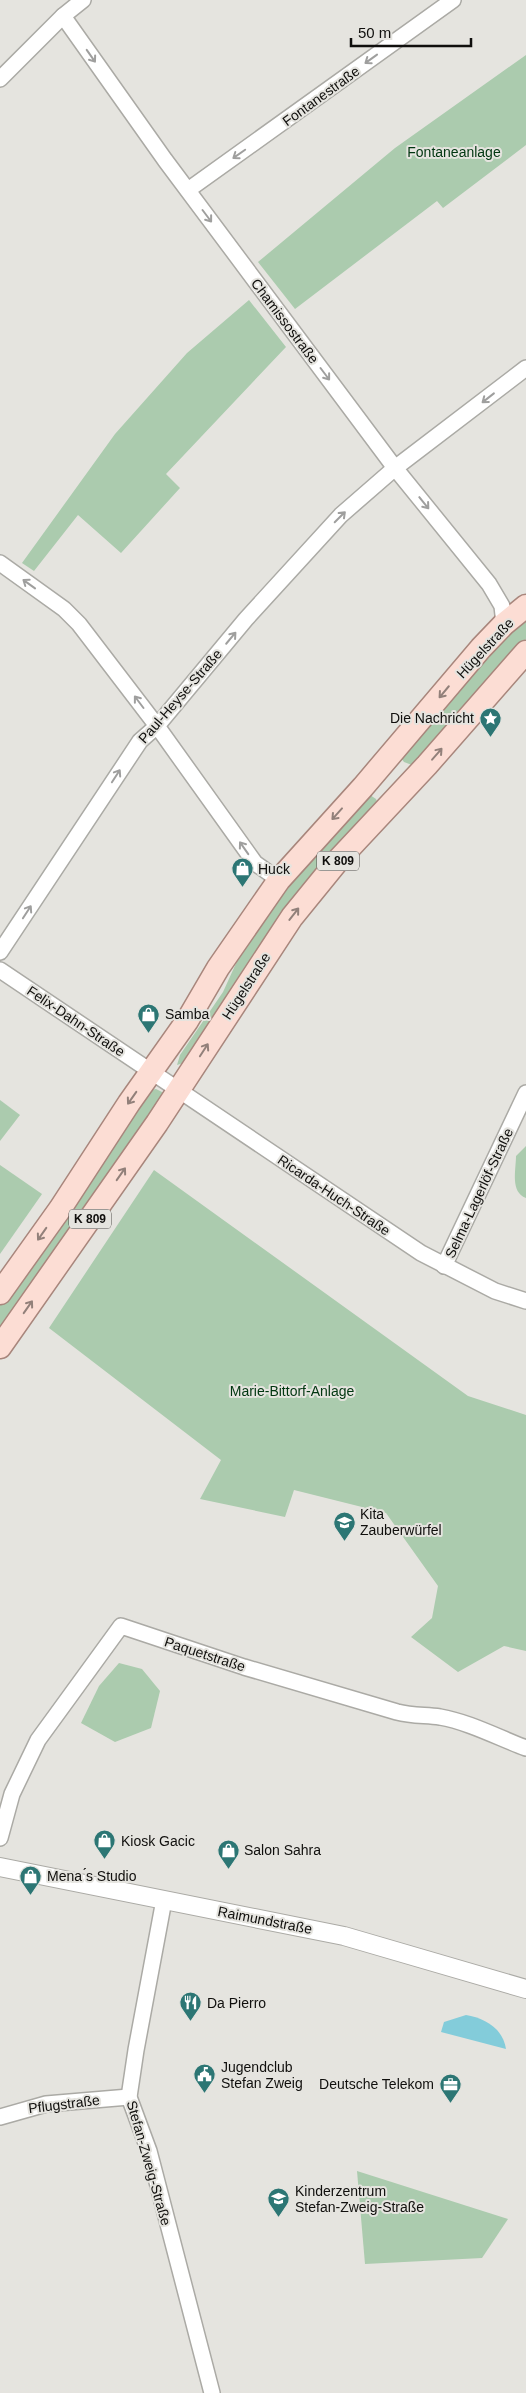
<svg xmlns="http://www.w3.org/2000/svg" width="526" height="2393" font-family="Helvetica,sans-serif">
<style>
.green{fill:#abcbae}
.water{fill:#83ccda}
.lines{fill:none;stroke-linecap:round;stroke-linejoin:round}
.minor-casing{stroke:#abaaa5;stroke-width:18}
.tertiary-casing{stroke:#abaaa5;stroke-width:20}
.primary-casing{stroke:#a8867c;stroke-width:25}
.minor{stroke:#fff;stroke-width:15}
.tertiary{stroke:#fff;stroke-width:18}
.primary{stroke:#fcddd4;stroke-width:22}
.oneway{stroke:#9f9f9e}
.oneway2{stroke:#92807a}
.labels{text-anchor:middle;stroke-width:4;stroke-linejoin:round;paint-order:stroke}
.shield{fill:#e5e4df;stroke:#504f4c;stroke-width:1}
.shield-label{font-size:12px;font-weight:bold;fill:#100f0d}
.street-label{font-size:14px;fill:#100f0d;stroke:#e5e4df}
.park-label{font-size:14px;fill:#003610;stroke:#e5e4df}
.poi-label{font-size:14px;fill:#100f0d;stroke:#e5e4df;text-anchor:start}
</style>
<rect width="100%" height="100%" fill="#e5e4df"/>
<g class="green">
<polygon points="526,55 526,145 443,208 437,201 295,309 258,262 395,148"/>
<polygon points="249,300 286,347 166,474 180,488 121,553 78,515 34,571 22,563 115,434 187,353"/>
<polygon points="526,615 526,639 412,765 404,762 401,758 462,684"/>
<polygon points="370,795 376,799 378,804 186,1062 177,1065 180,1055 223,992 238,959 288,883"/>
<polygon points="156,1089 164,1093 0,1336 0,1304 26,1270 151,1090"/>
<polygon points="0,1100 20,1115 0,1141"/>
<path d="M526,1146V1198C510,1192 516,1170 516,1156Z"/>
<polygon points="0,1165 42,1194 0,1254"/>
<polygon points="154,1170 468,1396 526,1415 526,1651 504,1646 458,1672 411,1637 432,1618 438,1586 386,1513 294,1490 285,1517 200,1499 221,1460 49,1328"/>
<polygon points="119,1663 142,1669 160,1691 151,1728 115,1742 81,1723 99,1686"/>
<polygon points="357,2171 508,2219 482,2258 365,2264"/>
</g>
<path class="water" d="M466,2015C484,2018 503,2028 506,2049L441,2032L444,2022Z"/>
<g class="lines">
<defs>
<g id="minor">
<polyline points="63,16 165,160 395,468 489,584 502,606 504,624"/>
<polyline points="0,79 63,16 83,0"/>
<polyline points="188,190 453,0"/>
<polyline points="0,563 64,609 79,624 157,726 255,863 279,880"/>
<polyline points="0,952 140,741 157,726 246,619 341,515 395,468 526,368"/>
<polyline points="0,970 421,1253 495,1291 526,1301"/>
<polyline points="444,1266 526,1093"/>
<path d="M0,1838L12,1794L38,1740L121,1626L244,1667L397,1712C412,1716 425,1715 440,1717C469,1722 499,1738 526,1748"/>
<polyline points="164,1900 136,2050 129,2097 149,2151 212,2393"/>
<polyline points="0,2117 46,2104 129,2097"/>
</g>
<polyline id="tertiary" points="0,1867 344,1936 526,1989"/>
<g id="primary">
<polyline points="0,1293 60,1209 129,1103 187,1021 218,968 279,880 363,787 481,648 504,624 526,606"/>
<polyline points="0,1347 157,1123 292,917 340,858 427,765 526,652"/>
</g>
</defs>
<use href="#minor" class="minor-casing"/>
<use href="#tertiary" class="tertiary-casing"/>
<use href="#primary" class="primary-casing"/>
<use href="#minor" class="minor"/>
<use href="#tertiary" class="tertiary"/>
<use href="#primary" class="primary"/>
</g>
<defs><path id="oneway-shaft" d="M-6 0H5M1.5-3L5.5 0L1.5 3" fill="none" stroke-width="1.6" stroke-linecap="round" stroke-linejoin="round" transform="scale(1.25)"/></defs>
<g class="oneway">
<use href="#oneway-shaft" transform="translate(91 56) rotate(55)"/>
<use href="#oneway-shaft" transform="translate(371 59) rotate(144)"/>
<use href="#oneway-shaft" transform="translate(239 154) rotate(145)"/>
<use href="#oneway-shaft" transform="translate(207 216) rotate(53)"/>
<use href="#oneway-shaft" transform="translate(325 374) rotate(53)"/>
<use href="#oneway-shaft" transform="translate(488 398) rotate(142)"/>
<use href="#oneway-shaft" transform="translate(424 503) rotate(51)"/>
<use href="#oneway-shaft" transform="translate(340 517) rotate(-45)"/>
<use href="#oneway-shaft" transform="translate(29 584) rotate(-144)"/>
<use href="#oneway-shaft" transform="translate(231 638) rotate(-50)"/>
<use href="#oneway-shaft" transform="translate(139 702) rotate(-127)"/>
<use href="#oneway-shaft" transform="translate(116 776) rotate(-57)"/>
<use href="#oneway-shaft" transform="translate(244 848) rotate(-125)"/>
<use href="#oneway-shaft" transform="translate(27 912) rotate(-57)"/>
</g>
<g class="oneway2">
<use href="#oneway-shaft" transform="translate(444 692) rotate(130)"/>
<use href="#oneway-shaft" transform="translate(437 754) rotate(-49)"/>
<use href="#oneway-shaft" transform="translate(337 814) rotate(132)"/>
<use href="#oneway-shaft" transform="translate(294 914) rotate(-52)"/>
<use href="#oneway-shaft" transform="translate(204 1050) rotate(-57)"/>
<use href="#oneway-shaft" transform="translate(132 1098) rotate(125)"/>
<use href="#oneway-shaft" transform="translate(121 1174) rotate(-55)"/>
<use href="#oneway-shaft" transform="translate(42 1234) rotate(125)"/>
<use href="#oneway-shaft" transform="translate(28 1307) rotate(-55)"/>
</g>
<defs>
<symbol id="sight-pin" viewBox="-11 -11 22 30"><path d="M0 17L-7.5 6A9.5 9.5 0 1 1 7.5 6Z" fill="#2c7674" stroke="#e5e4df"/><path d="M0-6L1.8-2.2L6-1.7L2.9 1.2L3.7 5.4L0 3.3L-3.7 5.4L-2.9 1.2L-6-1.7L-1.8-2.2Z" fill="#fff"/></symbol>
<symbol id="shop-pin" viewBox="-11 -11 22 30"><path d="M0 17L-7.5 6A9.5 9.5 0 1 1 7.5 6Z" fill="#2c7674" stroke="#e5e4df"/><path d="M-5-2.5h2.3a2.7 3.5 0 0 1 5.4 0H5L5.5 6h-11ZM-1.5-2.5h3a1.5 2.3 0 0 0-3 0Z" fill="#fff"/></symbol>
<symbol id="school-pin" viewBox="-11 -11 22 30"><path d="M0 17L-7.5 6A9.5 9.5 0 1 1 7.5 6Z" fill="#2c7674" stroke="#e5e4df"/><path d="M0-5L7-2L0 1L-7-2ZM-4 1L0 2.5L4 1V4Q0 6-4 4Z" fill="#fff"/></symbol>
<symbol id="restaurant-pin" viewBox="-11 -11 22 30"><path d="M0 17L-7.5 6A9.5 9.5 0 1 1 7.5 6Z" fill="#2c7674" stroke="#e5e4df"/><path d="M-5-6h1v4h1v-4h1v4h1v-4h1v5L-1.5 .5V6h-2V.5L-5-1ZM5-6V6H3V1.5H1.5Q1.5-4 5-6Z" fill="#fff"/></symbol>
<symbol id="civic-pin" viewBox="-11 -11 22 30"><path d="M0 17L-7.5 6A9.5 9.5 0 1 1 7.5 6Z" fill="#2c7674" stroke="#e5e4df"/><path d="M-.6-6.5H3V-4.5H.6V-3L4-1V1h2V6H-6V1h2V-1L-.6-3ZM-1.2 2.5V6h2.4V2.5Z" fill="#fff"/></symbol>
<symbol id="office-pin" viewBox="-11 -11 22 30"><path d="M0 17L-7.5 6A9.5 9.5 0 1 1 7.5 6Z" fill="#2c7674" stroke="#e5e4df"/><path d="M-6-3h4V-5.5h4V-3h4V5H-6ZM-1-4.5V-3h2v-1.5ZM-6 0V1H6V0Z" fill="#fff"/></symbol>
</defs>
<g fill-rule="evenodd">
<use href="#sight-pin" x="478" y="706" width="25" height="34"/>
<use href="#shop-pin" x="230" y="856" width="25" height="34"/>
<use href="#shop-pin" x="136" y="1002" width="25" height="34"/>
<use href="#school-pin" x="332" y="1510" width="25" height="34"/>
<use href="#shop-pin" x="92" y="1828" width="25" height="34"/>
<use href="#shop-pin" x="216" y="1838" width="25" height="34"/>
<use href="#shop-pin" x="18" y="1864" width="25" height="34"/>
<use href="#restaurant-pin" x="178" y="1990" width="25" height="34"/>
<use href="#civic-pin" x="192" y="2062" width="25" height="34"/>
<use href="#office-pin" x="438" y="2072" width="25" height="34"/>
<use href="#school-pin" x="266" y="2186" width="25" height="34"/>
</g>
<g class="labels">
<g class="shield">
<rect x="317" y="851.5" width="42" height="19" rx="4"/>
<rect x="69" y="1209.5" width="42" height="19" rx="4"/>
</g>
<g class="shield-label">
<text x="338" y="865">K 809</text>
<text x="90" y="1223">K 809</text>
</g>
<g class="street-label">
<text transform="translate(321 96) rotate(-36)" y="5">Fontanestraße</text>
<text transform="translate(285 321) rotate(53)" y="5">Chamissostraße</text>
<text transform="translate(485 648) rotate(-47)" y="5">Hügelstraße</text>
<text transform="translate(180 696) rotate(-49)" y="5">Paul-Heyse-Straße</text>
<text transform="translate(246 986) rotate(-57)" y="5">Hügelstraße</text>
<text transform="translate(76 1021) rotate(34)" y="5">Felix-Dahn-Straße</text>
<text transform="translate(479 1193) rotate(-65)" y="5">Selma-Lagerlöf-Straße</text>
<text transform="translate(334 1195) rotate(34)" y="5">Ricarda-Huch-Straße</text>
<text transform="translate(205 1654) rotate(18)" y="5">Paquetstraße</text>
<text transform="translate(265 1920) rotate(11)" y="5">Raimundstraße</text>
<text transform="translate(64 2104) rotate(-7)" y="5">Pflugstraße</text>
<text transform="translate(149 2163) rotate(74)" y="5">Stefan-Zweig-Straße</text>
</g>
<g class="park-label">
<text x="454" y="157">Fontaneanlage</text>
<text x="292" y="1396">Marie-Bittorf-Anlage</text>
</g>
<g class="poi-label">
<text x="474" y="723" text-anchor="end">Die Nachricht</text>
<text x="258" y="874">Huck</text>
<text x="165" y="1019">Samba</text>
<text x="360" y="1519">Kita<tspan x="360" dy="16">Zauberwürfel</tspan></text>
<text x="121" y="1846">Kiosk Gacic</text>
<text x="244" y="1855">Salon Sahra</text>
<text x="47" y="1881">Mena ́s Studio</text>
<text x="207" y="2008">Da Pierro</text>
<text x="221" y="2072">Jugendclub<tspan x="221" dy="16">Stefan Zweig</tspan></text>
<text x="434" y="2089" text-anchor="end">Deutsche Telekom</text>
<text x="295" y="2196">Kinderzentrum<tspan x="295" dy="16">Stefan-Zweig-Straße</tspan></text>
</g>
</g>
<path d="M351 38v8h120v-8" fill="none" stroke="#100f0d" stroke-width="2.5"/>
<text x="358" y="38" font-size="15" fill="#100f0d" stroke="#e5e4df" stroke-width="4" paint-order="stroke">50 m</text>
</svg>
